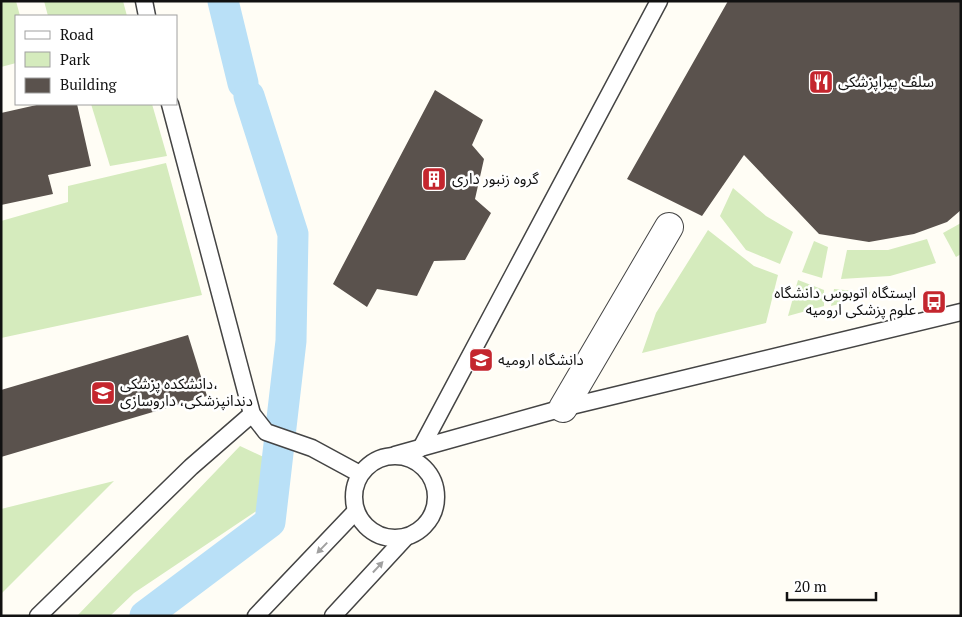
<svg xmlns="http://www.w3.org/2000/svg" width="962" height="617" font-family="'PT Serif','Noto Sans Arabic',serif">
<style>
.green{fill:#d5ebbd}
.lines{fill:none;stroke-linecap:round;stroke-linejoin:round}
.canal{stroke:#b9e0f7;stroke-width:31}
.building{fill:#5a524d}
.service-casing{stroke:#444;stroke-width:19}
.minor-casing{stroke:#444;stroke-width:30}
.service{stroke:#fff;stroke-width:16}
.minor{stroke:#fff;stroke-width:28}
.oneway{fill:#a0a0a0}
.labels{text-anchor:middle;stroke-width:5;stroke-linejoin:round;paint-order:stroke}
.poi-label{font-size:15px;fill:#111;stroke:#fff;text-anchor:start}
</style>
<rect width="100%" height="100%" fill="#fffdf5"/>
<g class="green">
<polygon points="1,1 16,1 20,16 16,16 16,63 1,67"/>
<polygon points="44,1 123,1 127,16 48,16"/>
<polygon points="91,104 152,104 167,156 110,166"/>
<polygon points="166,163 202,295 1,338 1,221 68,202 68,186"/>
<polygon points="733,188 766,216 793,232 780,264 746,250 720,216"/>
<polygon points="961,223 961,254 956,257 943,233"/>
<polygon points="708,230 754,266 778,275 766,323 642,353 656,313"/>
<polygon points="927,239 936,263 890,276 841,279 847,250 888,250"/>
<polygon points="814,241 828,247 822,278 802,272"/>
<polygon points="798,280 824,290 824,306 788,316"/>
<polygon points="834,289 867,292 890,291 831,306"/>
<polygon points="240,446 270,460 276,483 261,508 134,593 110,616 77,616"/>
<polygon points="114,481 2,593 1,593 1,509"/>
</g>
<g class="lines">
<g class="canal">
<polyline points="223,1 243,83"/>
<polyline points="145,616 270,522 291,341 293,234 249,96"/>
</g>
</g>
<g class="building">
<polygon points="728,1 961,1 961,210 947,222 914,234 869,242 819,234 744,155 702,216 627,179"/>
<polygon points="435,90 483,120 472,145 484,159 475,199 491,213 465,260 434,261 417,296 377,289 367,307 333,284"/>
<polygon points="41,104 77,104 91,166 48,175 53,194 1,205 1,113"/>
<polygon points="188,335 207,396 1,457 1,390"/>
</g>
<g class="lines">
<defs>
<g id="service">
<polyline points="144,1 147,16"/>
<polyline points="170,104 252,414 266,432 312,448 360,474"/>
<polyline points="421,448 659,1"/>
<polyline points="395,455 563,408 961,312"/>
<circle cx="395" cy="497" r="41"/>
<polyline points="38,616 191,467 252,414"/>
<polyline points="256,616 355,512"/>
<polyline points="333,616 405,538"/>
</g>
<polyline id="minor" points="563,408 669,227"/>
</defs>
<use href="#service" class="service-casing"/>
<use href="#minor" class="minor-casing"/>
<use href="#service" class="service"/>
<use href="#minor" class="minor"/>
</g>
<defs><path id="oneway-solid" d="M-6-.8H1V-3.2L6.5 0L1 3.2V.8H-6Z" transform="scale(1.25)"/></defs>
<g class="oneway">
<use href="#oneway-solid" transform="translate(322 548) rotate(134)"/>
<use href="#oneway-solid" transform="translate(378 567) rotate(-47)"/>
</g>
<defs>
<symbol id="restaurant-square" viewBox="-11 -11 22 22"><rect x="-9" y="-9" width="18" height="18" rx="4" fill="#c4262e" stroke="#fff"/><path d="M-5-6h1v4h1v-4h1v4h1v-4h1v5L-1.5 .5V6h-2V.5L-5-1ZM5-6V6H3V1.5H1.5Q1.5-4 5-6Z" fill="#fff"/></symbol>
<symbol id="building-square" viewBox="-11 -11 22 22"><rect x="-9" y="-9" width="18" height="18" rx="4" fill="#c4262e" stroke="#fff"/><path d="M-4-6H4V6H1V3H-1V6H-4ZM-2.5-4.3h1.7v1.8h-1.7ZM.8-4.3h1.7v1.8H.8ZM-2.5-1h1.7V.8h-1.7ZM.8-1h1.7V.8H.8Z" fill="#fff"/></symbol>
<symbol id="bus-square" viewBox="-11 -11 22 22"><rect x="-9" y="-9" width="18" height="18" rx="4" fill="#c4262e" stroke="#fff"/><path d="M-5-6H5V4H4V6H2V4H-2V6H-4V4H-5ZM-3.5-4V0h7V-4ZM-3.5 1.2v1.5H-2V1.2ZM2 1.2v1.5H3.5V1.2Z" fill="#fff"/></symbol>
<symbol id="university-square" viewBox="-11 -11 22 22"><rect x="-9" y="-9" width="18" height="18" rx="4" fill="#c4262e" stroke="#fff"/><path d="M0-5L7-2L0 1L-7-2ZM-4 1L0 2.5L4 1V4Q0 6-4 4Z" fill="#fff"/></symbol>
</defs>
<g fill-rule="evenodd">
<use href="#restaurant-square" x="807" y="68" width="28" height="28"/>
<use href="#building-square" x="420" y="165" width="28" height="28"/>
<use href="#bus-square" x="920" y="288" width="28" height="28"/>
<use href="#university-square" x="467" y="346" width="28" height="28"/>
<use href="#university-square" x="89" y="379" width="28" height="28"/>
</g>
<g class="labels">
<g class="poi-label">
<text x="838" y="87">سلف پیراپزشکی</text>
<text x="452" y="184">گروه زنبور داری</text>
<text x="916" y="298" text-anchor="end">ایستگاه اتوبوس دانشگاه<tspan x="916" dy="17">علوم پزشکی ارومیه</tspan></text>
<text x="498" y="365">دانشگاه ارومیه</text>
<text x="120" y="389">دانشکده پزشکی،<tspan x="120" dy="17">دندانپزشکی، داروسازی</tspan></text>
</g>
</g>
<rect width="962" height="617" fill="none" stroke="#111111" stroke-width="5"/>
<rect x="15" y="15" width="162" height="90" fill="#ffffff" stroke="#a0a0a0"/>
<rect x="25" y="31" width="25" height="8" fill="#ffffff" stroke="#a0a0a0"/>
<text x="60" y="40" font-size="15" fill="#111111">Road</text>
<rect x="25" y="52" width="25" height="15" fill="#d5ebbd" stroke="#a0a0a0"/>
<text x="60" y="65" font-size="15" fill="#111111">Park</text>
<rect x="25" y="78" width="25" height="15" fill="#5a524d" stroke="#a0a0a0"/>
<text x="60" y="90" font-size="15" fill="#111111">Building</text>
<path d="M787 592v8h89v-8" fill="none" stroke="#111111" stroke-width="2.5"/>
<text x="794" y="592" font-size="15" fill="#111111" stroke="#ffffff" stroke-width="4" paint-order="stroke">20 m</text>
</svg>
